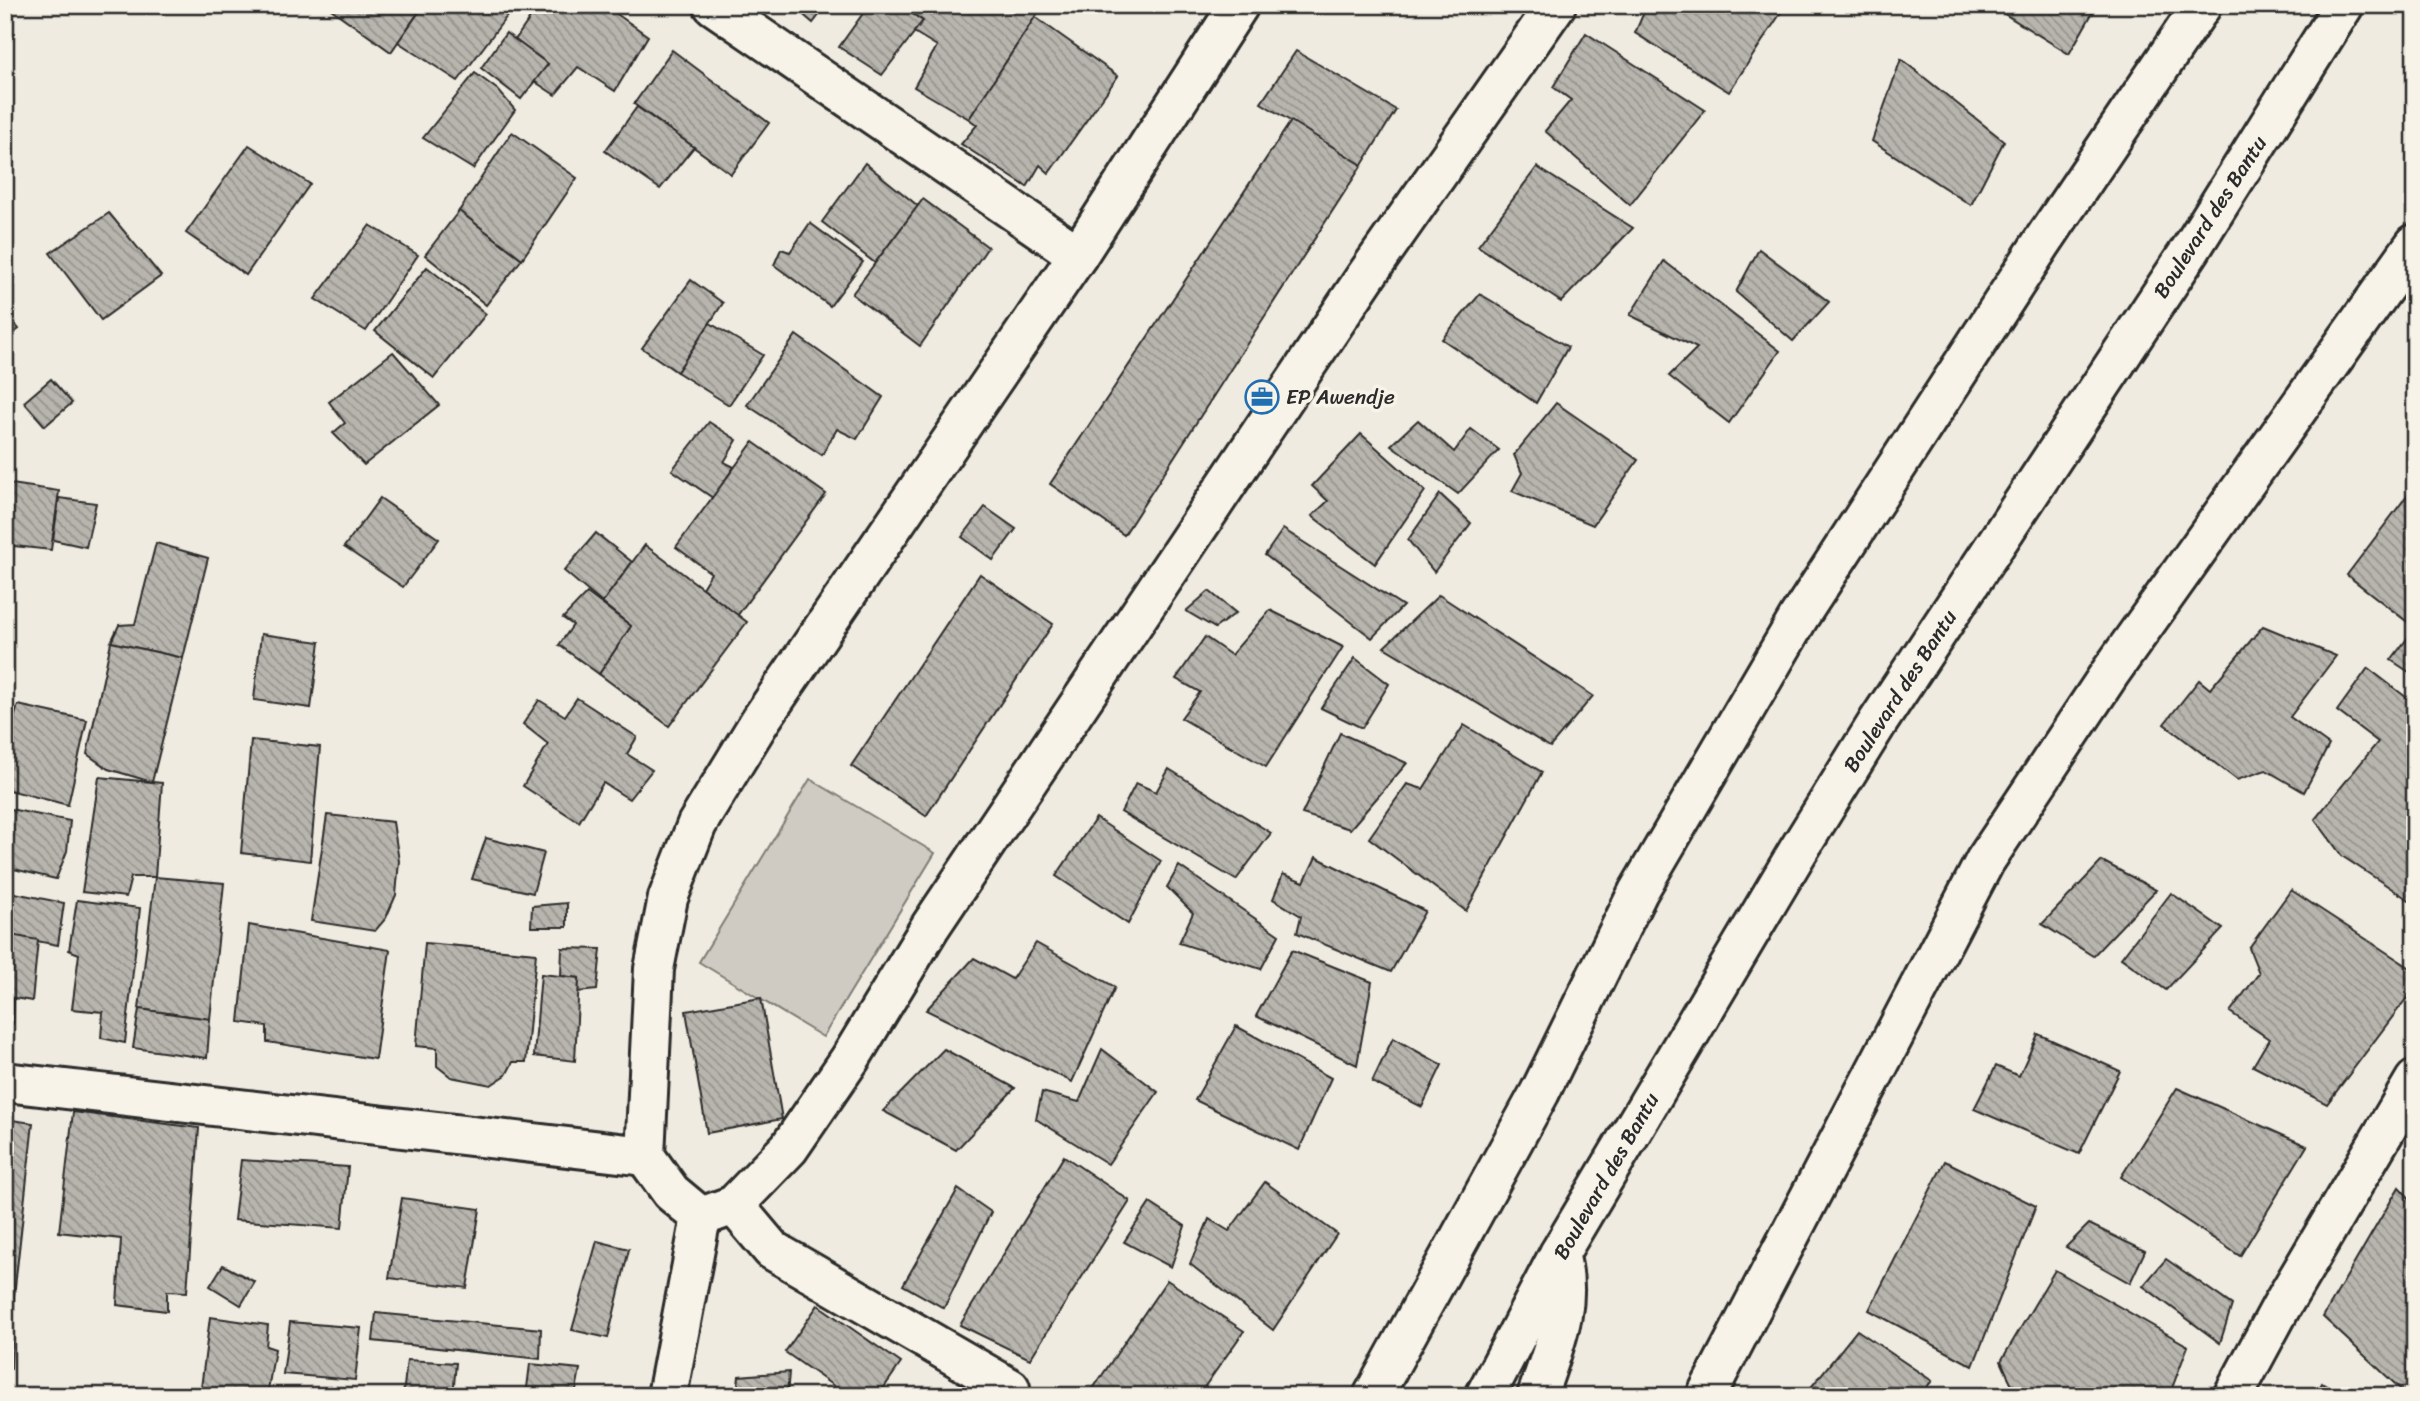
<svg xmlns="http://www.w3.org/2000/svg" width="2420" height="1401" font-family="Sriracha,sans-serif">
<style>
.pitch{fill:#cfcbc2;stroke:#7d7b76;stroke-width:2}
.building{fill:url(#building-back-hatch);stroke:#2b2b2b;stroke-width:2}
.lines{fill:none;stroke-linecap:round;stroke-linejoin:round}
.minor-casing{stroke:#2b2b2b;stroke-width:44}
.trunk-casing{stroke:#2b2b2b;stroke-width:44}
.minor{stroke:#f7f3e8;stroke-width:38}
.trunk{stroke:#f7f3e8;stroke-width:38}
.labels{text-anchor:middle;stroke-width:7;stroke-linejoin:round;paint-order:stroke}
.street-label{font-size:21px;fill:#2b2b2b;stroke:#f7f3e8}
.poi-label{font-size:21px;fill:#2b2b2b;stroke:#f7f3e8;text-anchor:start}
</style>
<defs>
<pattern id="building-back-hatch" width="6" height="6" patternUnits="userSpaceOnUse" patternTransform="scale(1.75)"><rect width="6" height="6" fill="#b8b5ae"/><path d="M-1 5l2 2M0 0l6 6M5-1l2 2" fill="none" stroke="#96938e"/></pattern>
</defs>
<rect width="100%" height="100%" fill="#efebe0"/>
<filter id="ink" filterUnits="userSpaceOnUse"><feTurbulence type="fractalNoise" baseFrequency=".0143" numOctaves="2"/><feDisplacementMap in="SourceGraphic" scale="14" xChannelSelector="R" yChannelSelector="G"/><feConvolveMatrix kernelMatrix="1 2 1 2 8 2 1 2 1" color-interpolation-filters="sRGB"/></filter>
<g filter="url(#ink)">
<polygon class="pitch" points="810,779 935,853 823,1037 699,962"/>
<g class="building">
<polygon points="334,5 408,5 418,13 391,52 331,9"/>
<polygon points="424,5 492,5 507,16 458,81 398,42"/>
<polygon points="539,5 604,5 648,36 615,91 578,67 555,95 534,81 548,64 515,40"/>
<polygon points="792,5 827,5 813,23"/>
<polygon points="869,5 900,5 923,21 882,75 839,47"/>
<polygon points="900,5 1043,5 969,119 914,87 937,46 914,32 923,21"/>
<polygon points="1647,5 1786,5 1729,92 1635,33"/>
<polygon points="1990,5 2097,5 2069,54"/>
<polygon points="1035,17 1118,76 1049,173 1040,165 1027,187 961,144 977,125 969,119"/>
<polygon points="506,33 548,64 521,99 481,68"/>
<polygon points="1586,33 1705,110 1630,205 1545,131 1571,100 1553,87"/>
<polygon points="672,50 769,123 731,174 634,104"/>
<polygon points="1296,51 1396,110 1362,165 1261,103"/>
<polygon points="1901,59 2004,141 1971,205 1872,141"/>
<polygon points="475,73 498,90 515,110 473,169 423,138"/>
<polygon points="637,107 694,147 660,189 605,151"/>
<polygon points="1291,121 1362,165 1124,535 1050,484"/>
<polygon points="512,132 577,178 522,259 459,211"/>
<polygon points="249,145 310,184 246,275 186,233"/>
<polygon points="865,163 918,206 875,263 822,222"/>
<polygon points="1537,167 1633,228 1561,302 1478,246"/>
<polygon points="923,199 988,247 920,346 852,294"/>
<polygon points="459,211 522,259 486,305 425,255"/>
<polygon points="109,213 161,276 101,320 50,253"/>
<polygon points="810,223 863,262 830,306 774,265 781,249 790,252"/>
<polygon points="370,225 418,255 366,331 315,299"/>
<polygon points="1759,249 1829,302 1793,341 1736,292"/>
<polygon points="1664,261 1780,351 1729,423 1669,376 1697,348 1630,315"/>
<polygon points="427,267 486,314 434,378 375,331"/>
<polygon points="691,280 723,303 677,372 642,348"/>
<polygon points="1480,294 1568,347 1536,403 1442,339"/>
<polygon points="5,312 19,329 5,340"/>
<polygon points="710,323 763,355 729,405 677,372"/>
<polygon points="796,335 883,397 857,439 837,429 822,455 747,405"/>
<polygon points="393,352 439,405 364,465 333,433 345,423 329,402"/>
<polygon points="51,379 72,403 45,426 24,402"/>
<polygon points="1556,403 1638,460 1593,525 1512,491 1522,473 1514,455"/>
<polygon points="1418,420 1454,452 1471,429 1499,450 1458,494 1391,445"/>
<polygon points="709,422 737,440 724,462 734,467 713,498 672,470"/>
<polygon points="1361,434 1425,491 1375,564 1312,516 1328,501 1312,486"/>
<polygon points="753,442 826,494 737,616 702,588 711,573 676,547"/>
<polygon points="5,483 59,491 51,550 5,545"/>
<polygon points="2415,485 2415,676 2391,660 2415,628 2347,575"/>
<polygon points="1440,494 1471,523 1434,572 1408,540"/>
<polygon points="59,498 96,503 86,547 53,540"/>
<polygon points="380,498 439,539 403,587 344,547"/>
<polygon points="985,507 1016,529 993,560 962,537"/>
<polygon points="1283,529 1403,606 1372,638 1265,555"/>
<polygon points="596,533 632,562 602,603 564,571"/>
<polygon points="156,543 208,558 183,658 111,642 119,625 135,624"/>
<polygon points="645,545 747,622 669,726 599,674 631,626 602,603"/>
<polygon points="980,574 1053,624 926,816 851,766"/>
<polygon points="1209,591 1236,613 1215,628 1186,611"/>
<polygon points="587,593 631,626 599,674 559,645 573,625 563,618"/>
<polygon points="1439,595 1593,696 1550,747 1384,647"/>
<polygon points="1270,610 1343,647 1266,767 1181,718 1200,692 1176,679 1205,637 1231,655"/>
<polygon points="2263,626 2336,656 2290,717 2329,745 2304,792 2266,770 2237,780 2164,724 2199,680 2210,689"/>
<polygon points="261,634 320,642 311,708 254,700"/>
<polygon points="111,642 183,658 152,782 108,769 87,754"/>
<polygon points="1355,658 1389,684 1362,728 1321,708"/>
<polygon points="2368,668 2415,704 2415,904 2342,856 2315,819 2378,742 2337,711"/>
<polygon points="577,698 637,737 627,754 652,770 629,799 603,783 579,822 523,786 548,744 523,724 539,700 565,716"/>
<polygon points="18,705 87,720 68,805 5,789 5,750"/>
<polygon points="1464,725 1542,772 1466,911 1369,838 1407,784 1423,789"/>
<polygon points="1340,733 1407,763 1350,829 1302,814"/>
<polygon points="251,740 320,747 310,861 241,853"/>
<polygon points="1169,769 1271,833 1236,880 1121,812 1136,783 1156,792"/>
<polygon points="99,777 162,783 155,877 131,877 126,897 82,892"/>
<polygon points="5,808 70,821 67,851 56,879 5,867"/>
<polygon points="327,815 393,822 399,861 396,895 386,918 375,931 311,921"/>
<polygon points="1096,818 1161,861 1128,924 1056,876"/>
<polygon points="486,838 544,853 533,893 472,879"/>
<polygon points="1316,857 1425,911 1391,972 1297,933 1301,916 1273,899 1283,874 1304,882"/>
<polygon points="2102,861 2156,890 2093,956 2042,924"/>
<polygon points="1179,866 1279,935 1261,969 1179,943 1193,913 1167,887"/>
<polygon points="155,877 224,883 210,1019 139,1009"/>
<polygon points="2291,890 2415,971 2415,987 2327,1104 2253,1066 2269,1039 2230,1012 2259,973 2249,948"/>
<polygon points="5,891 64,903 58,945 5,935"/>
<polygon points="2171,893 2223,929 2166,990 2121,958"/>
<polygon points="77,900 140,908 125,1043 101,1038 103,1012 72,1009 79,954 69,950"/>
<polygon points="567,903 567,927 531,927 532,906"/>
<polygon points="249,925 390,950 375,1059 267,1042 267,1026 239,1022"/>
<polygon points="5,934 38,940 32,1001 14,998 13,1024 5,1023"/>
<polygon points="425,943 536,953 526,1062 513,1062 506,1075 491,1085 451,1077 437,1066 437,1048 416,1046"/>
<polygon points="1036,943 1115,987 1072,1082 926,1010 974,958 1012,979"/>
<polygon points="562,948 601,949 597,990 578,992 579,978 561,976"/>
<polygon points="1292,950 1372,982 1357,1065 1256,1016"/>
<polygon points="541,974 579,978 575,1061 534,1056"/>
<polygon points="761,998 782,1119 707,1133 686,1011"/>
<polygon points="139,1009 210,1019 207,1058 133,1048"/>
<polygon points="1236,1026 1331,1078 1299,1150 1195,1100"/>
<polygon points="2038,1034 2120,1071 2079,1154 1974,1109 1996,1066 2019,1076"/>
<polygon points="1393,1038 1442,1065 1422,1107 1372,1082"/>
<polygon points="944,1049 1015,1088 956,1150 883,1111"/>
<polygon points="1102,1049 1158,1092 1108,1164 1036,1119 1042,1092 1079,1102"/>
<polygon points="2177,1088 2307,1146 2240,1256 2121,1177"/>
<polygon points="73,1112 199,1128 187,1292 167,1291 167,1311 117,1305 121,1239 59,1232"/>
<polygon points="5,1119 33,1123 14,1296 5,1295"/>
<polygon points="1064,1156 1130,1201 1030,1359 960,1325"/>
<polygon points="241,1160 348,1167 342,1228 234,1220"/>
<polygon points="1945,1161 2036,1206 1973,1366 1869,1310"/>
<polygon points="1265,1182 1337,1234 1273,1330 1190,1264 1209,1219 1229,1231"/>
<polygon points="2399,1187 2415,1204 2415,1396 2408,1396 2323,1317"/>
<polygon points="958,1189 991,1212 944,1308 903,1285"/>
<polygon points="402,1198 480,1209 467,1288 389,1278"/>
<polygon points="1150,1203 1185,1226 1171,1267 1124,1242"/>
<polygon points="2089,1224 2145,1251 2130,1283 2066,1247"/>
<polygon points="597,1241 629,1249 608,1338 572,1330"/>
<polygon points="2166,1259 2232,1305 2220,1343 2143,1286"/>
<polygon points="223,1265 255,1282 241,1305 210,1286"/>
<polygon points="2055,1270 2188,1346 2169,1396 2017,1396 2001,1361"/>
<polygon points="1167,1280 1244,1331 1198,1396 1088,1396"/>
<polygon points="5,1295 14,1296 11,1369 5,1368"/>
<polygon points="818,1305 901,1363 878,1396 848,1396 785,1352"/>
<polygon points="376,1313 541,1329 540,1359 373,1341"/>
<polygon points="210,1317 268,1325 266,1346 275,1349 267,1396 200,1396"/>
<polygon points="290,1322 361,1328 355,1380 283,1374"/>
<polygon points="1857,1330 1932,1381 1919,1396 1804,1396"/>
<polygon points="407,1360 456,1363 453,1396 403,1396"/>
<polygon points="530,1364 580,1369 575,1396 526,1396"/>
<polygon points="789,1372 787,1396 737,1396 739,1376"/>
<polygon points="2322,1383 2341,1396 2315,1396"/>
</g>
<g class="lines">
<defs>
<g id="minor">
<polyline points="713,5 1078,255"/>
<polyline points="5,1082 645,1156"/>
<polyline points="734,1205 772,1250 1010,1388"/>
<polyline points="701,1217 734,1205 789,1148 850,1059 930,927 1366,276 1556,5"/>
<polyline points="701,1217 671,1192 645,1156 654,969 668,898 697,824 760,721 1078,255 1239,5"/>
<polyline points="667,1396 701,1217"/>
<polyline points="1706,1396 1985,861 2110,673 2415,244"/>
<polyline points="2233,1396 2281,1307 2415,1080"/>
</g>
<g id="trunk">
<polyline points="1373,1396 1540,1092 1638,892 1799,617 2041,244 2202,5"/>
<polyline points="1485,1396 1559,1254 1798,851 1878,722 2191,249 2344,5"/>
<path d="M1537,1396C1553,1348 1574,1305 1559,1254"/>
</g>
</defs>
<use href="#minor" class="minor-casing"/>
<use href="#trunk" class="trunk-casing"/>
<use href="#minor" class="minor"/>
<use href="#trunk" class="trunk"/>
</g>
</g>
<defs>
<symbol id="office-ring" viewBox="-11 -11 22 22"><circle r="9.5" fill="#f7f3e8" stroke="#1f6fb2" stroke-width="1.5"/><path d="M-6-3h4V-5.5h4V-3h4V5H-6ZM-1-4.5V-3h2v-1.5ZM-6 0V1H6V0Z" fill="#1f6fb2"/></symbol>
</defs>
<g fill-rule="evenodd">
<use href="#office-ring" x="1243" y="378" width="38" height="38"/>
</g>
<g class="labels">
<g class="street-label">
<text transform="translate(2210 217) rotate(-57)" y="7">Boulevard des Bantu</text>
<text transform="translate(1900 691) rotate(-57)" y="7">Boulevard des Bantu</text>
<text transform="translate(1606 1176) rotate(-60)" y="7">Boulevard des Bantu</text>
</g>
<g class="poi-label">
<text x="1286" y="404">EP Awendje</text>
</g>
</g>
<rect width="2420" height="1401" fill="none" stroke="#f7f3e8" stroke-width="28"/>
<rect x="14" y="14" width="2392" height="1373" fill="none" stroke="#2b2b2b" stroke-width="2.5" filter="url(#ink)"/>
</svg>
